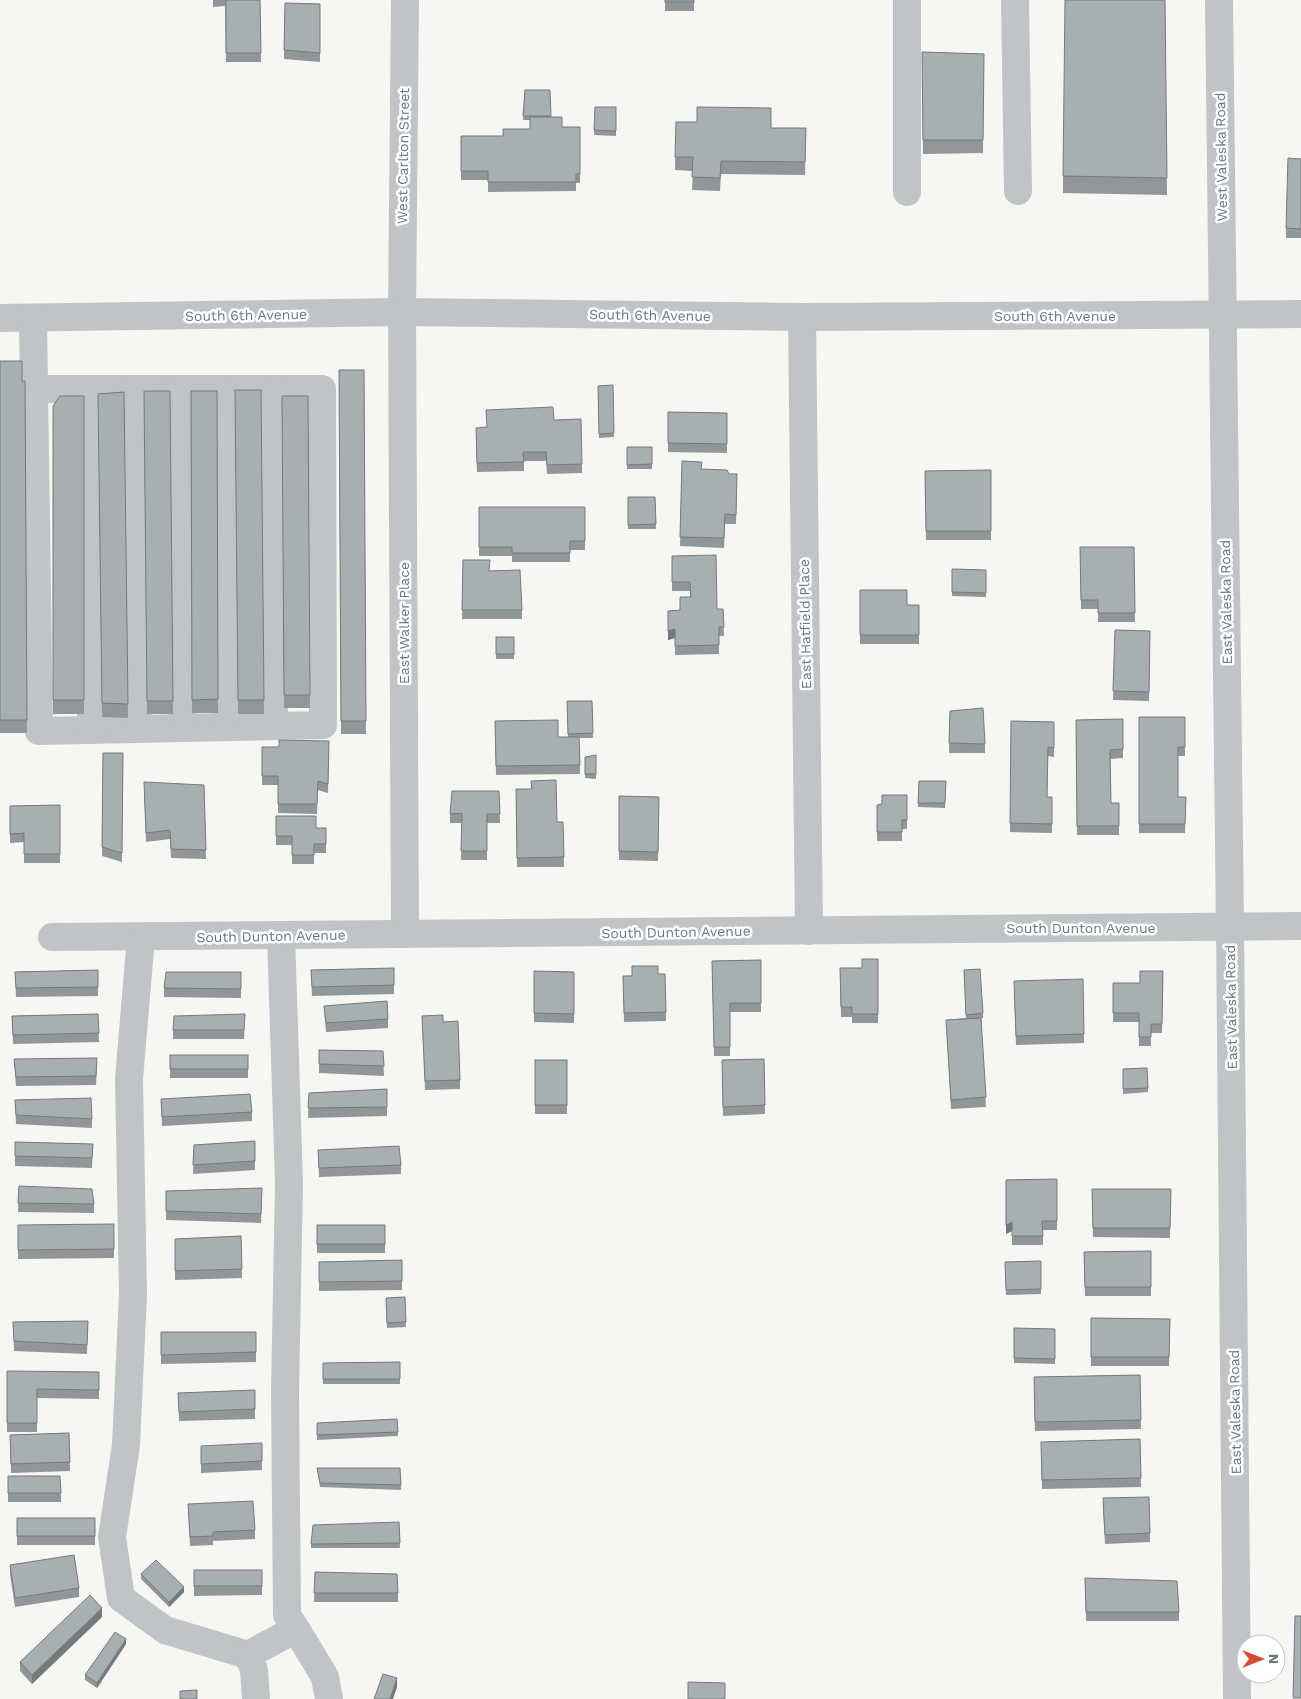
<svg xmlns="http://www.w3.org/2000/svg" width="1301" height="1699" font-family="'Work Sans',sans-serif">
<style>
.lines{fill:none;stroke-linecap:round;stroke-linejoin:round}
.minor{stroke:#c0c4c7;stroke-width:28}
.wall{fill:#90969a}
.shaded-wall{fill:#757a7d}
.building{fill:#a7afb3;stroke:#757a7d}
.labels{text-anchor:middle;stroke-width:5;stroke-linejoin:round;paint-order:stroke}
.street-label{font-size:14px;fill:#677882;stroke:#fff}
</style>
<rect width="100%" height="100%" fill="#f6f6f3"/>
<g class="lines">
<g class="minor">
<polyline points="405,0 402,312 405,934"/>
<polyline points="1015,0 1018,191"/>
<polyline points="1219,0 1230,927 1237,1699"/>
<polyline points="907,192 907,0"/>
<polyline points="802,317 809,931"/>
<polyline points="0,318 402,312 802,317 1301,314"/>
<polyline points="33,319 39,731 323,725 322,389 35,389"/>
<polyline points="89,389 91,730"/>
<polyline points="135,389 138,729"/>
<polyline points="180,389 183,728"/>
<polyline points="225,389 226,727"/>
<polyline points="274,726 274,389"/>
<polyline points="281,935 289,1183 285,1391 287,1615 296,1629"/>
<polyline points="52,937 1301,926"/>
<polyline points="141,937 129,1079 133,1294 126,1445 112,1537 121,1598 165,1630 248,1655"/>
<polyline points="256,1699 254,1670 248,1655 296,1629 325,1677 329,1699"/>
</g>
</g>
<g class="wall">
<polygon points="213,0 260,0 261,62 226,62 225,6 213,7"/>
<rect x="665" y="0" width="29" height="11"/>
<polygon points="1165,0 1167,195 1063,193 1063,176"/>
<polygon points="285,3 320,4 320,62 284,59"/>
<polygon points="922,52 984,54 983,153 923,154"/>
<polygon points="525,90 562,127 580,127 580,183 576,183 576,191 488,192 488,180 461,180 461,136 503,136 530,129 530,120 523,120"/>
<polygon points="595,107 616,107 616,136 594,135"/>
<polygon points="676,122 771,128 806,128 805,175 721,174 720,191 692,190 693,171 675,170"/>
<polygon points="1301,159 1301,238 1286,238 1286,228"/>
<polygon points="0,361 22,381 25,381 27,733 0,733"/>
<polygon points="339,370 364,370 366,734 341,734"/>
<polygon points="613,385 614,437 599,438 598,386"/>
<polygon points="235,390 261,390 264,714 238,714"/>
<polygon points="144,391 170,391 173,714 147,714"/>
<polygon points="191,391 217,391 218,713 192,713"/>
<polygon points="124,392 128,718 102,717 98,394"/>
<polygon points="84,396 84,714 53,714 53,406"/>
<polygon points="282,396 308,396 310,708 284,708"/>
<polygon points="668,412 727,413 727,453 668,452"/>
<polygon points="554,420 582,464 582,473 547,474 546,461 524,461 524,471 477,472 476,437 486,427"/>
<rect x="627" y="447" width="25" height="22"/>
<polygon points="682,461 702,469 729,474 737,474 736,524 725,524 724,548 680,546"/>
<polygon points="991,470 991,540 926,540 925,471"/>
<polygon points="628,497 655,497 656,529 628,529"/>
<polygon points="479,507 585,507 585,550 570,550 570,562 512,562 512,556 479,556"/>
<polygon points="1080,547 1134,547 1135,622 1098,622 1098,609 1081,609"/>
<polygon points="672,556 717,609 723,609 724,636 719,636 719,654 675,655 675,638 668,640 668,611 680,610 690,597 690,591 672,591"/>
<polygon points="463,560 490,571 522,610 522,619 462,619"/>
<polygon points="952,569 986,570 986,597 952,596"/>
<polygon points="860,590 907,605 919,605 919,644 860,644"/>
<polygon points="1115,630 1150,631 1149,701 1113,700"/>
<rect x="496" y="637" width="18" height="22"/>
<polygon points="567,701 592,701 593,738 579,738 580,774 496,775 495,721 558,737 568,737"/>
<polygon points="950,711 985,744 985,753 949,753"/>
<polygon points="1139,717 1185,717 1185,756 1178,756 1178,797 1186,797 1185,833 1139,833"/>
<polygon points="1123,719 1123,758 1110,759 1111,803 1119,803 1119,835 1077,835 1076,720"/>
<polygon points="1011,721 1054,722 1054,757 1048,756 1047,797 1052,797 1052,833 1010,832"/>
<polygon points="329,741 328,793 318,790 317,814 278,813 278,785 262,785 262,747 279,747"/>
<polygon points="103,753 123,753 122,862 102,856"/>
<polygon points="596,755 596,779 585,778 585,757"/>
<polygon points="531,781 557,822 563,822 564,867 517,867 516,789 531,789"/>
<polygon points="919,781 946,781 945,808 918,807"/>
<polygon points="204,785 206,859 171,858 170,839 146,842 144,791"/>
<polygon points="499,791 500,823 487,823 487,860 461,860 462,823 450,823 450,814"/>
<polygon points="907,795 907,829 902,829 902,841 877,841 877,805"/>
<polygon points="619,796 659,797 658,861 619,860"/>
<polygon points="60,805 60,863 24,863 24,842 10,843 10,806"/>
<polygon points="276,816 316,828 326,828 326,853 314,853 314,864 292,864 292,845 276,845"/>
<polygon points="862,959 878,959 878,1023 852,1023 852,1017 841,1017 840,968 862,968"/>
<polygon points="761,960 761,1012 730,1012 730,1056 714,1056 712,961"/>
<polygon points="394,968 394,994 312,996 311,970"/>
<polygon points="98,970 98,996 16,997 15,972"/>
<polygon points="964,970 983,1013 983,1018 981,1018 986,1107 951,1109 946,1020 966,1018"/>
<polygon points="534,971 574,972 574,1023 534,1022"/>
<polygon points="1163,971 1162,1033 1151,1033 1151,1046 1139,1046 1139,1022 1113,1022 1113,983 1140,983"/>
<polygon points="241,972 241,998 164,997 164,988"/>
<polygon points="658,974 666,1012 666,1021 624,1022 623,976"/>
<polygon points="1083,979 1084,1043 1016,1045 1014,990"/>
<polygon points="324,1006 388,1019 388,1028 326,1032"/>
<polygon points="98,1014 99,1042 13,1044 12,1016"/>
<polygon points="245,1014 244,1039 173,1039 173,1030"/>
<polygon points="422,1016 443,1022 460,1080 460,1089 425,1090"/>
<polygon points="319,1050 383,1051 384,1076 319,1073"/>
<rect x="170" y="1055" width="78" height="23"/>
<polygon points="14,1059 97,1067 96,1085 16,1086"/>
<polygon points="764,1059 765,1114 723,1116 722,1060"/>
<rect x="535" y="1060" width="32" height="54"/>
<polygon points="1147,1068 1148,1092 1123,1094 1123,1069"/>
<polygon points="387,1089 387,1116 308,1118 309,1093"/>
<polygon points="161,1099 252,1112 252,1121 162,1126"/>
<polygon points="15,1100 92,1119 92,1128 16,1124"/>
<polygon points="255,1141 255,1170 193,1174 194,1145"/>
<polygon points="15,1142 93,1144 92,1168 15,1166"/>
<polygon points="318,1150 401,1165 401,1174 319,1177"/>
<polygon points="1057,1179 1057,1230 1043,1230 1043,1245 1012,1245 1012,1231 1006,1234 1006,1180"/>
<polygon points="19,1186 94,1204 94,1213 18,1212"/>
<polygon points="262,1188 261,1223 166,1220 166,1191"/>
<polygon points="1092,1189 1171,1189 1170,1238 1093,1237"/>
<polygon points="114,1224 114,1258 18,1259 18,1225"/>
<rect x="317" y="1225" width="68" height="28"/>
<polygon points="241,1236 242,1278 175,1280 175,1239"/>
<polygon points="1151,1251 1151,1296 1085,1296 1084,1252"/>
<polygon points="402,1260 402,1290 319,1291 319,1262"/>
<polygon points="1041,1261 1041,1294 1006,1295 1005,1262"/>
<polygon points="405,1297 406,1327 387,1328 386,1298"/>
<polygon points="1091,1318 1170,1319 1169,1366 1091,1366"/>
<polygon points="88,1321 87,1354 14,1351 13,1322"/>
<polygon points="1014,1328 1055,1329 1055,1364 1014,1363"/>
<polygon points="161,1332 256,1332 256,1362 161,1364"/>
<polygon points="400,1362 400,1384 323,1384 323,1363"/>
<polygon points="7,1371 99,1372 99,1399 37,1398 37,1432 7,1432"/>
<polygon points="1140,1375 1141,1429 1035,1431 1034,1377"/>
<polygon points="255,1390 255,1419 179,1421 178,1393"/>
<polygon points="397,1419 398,1436 317,1440 317,1423"/>
<polygon points="69,1433 70,1471 11,1473 10,1435"/>
<polygon points="1140,1439 1141,1487 1042,1489 1041,1442"/>
<polygon points="201,1446 262,1461 262,1470 201,1473"/>
<polygon points="317,1468 401,1485 401,1490 320,1487"/>
<polygon points="8,1476 61,1493 61,1502 8,1502"/>
<polygon points="188,1504 255,1530 255,1539 213,1541 213,1545 190,1546"/>
<polygon points="1103,1507 1150,1533 1150,1542 1105,1544"/>
<rect x="17" y="1518" width="78" height="27"/>
<polygon points="399,1522 400,1548 311,1548 311,1544"/>
<polygon points="10,1565 79,1588 79,1597 15,1607 10,1574"/>
<polygon points="194,1570 262,1570 262,1595 194,1596"/>
<polygon points="315,1572 398,1593 398,1602 314,1602"/>
<polygon points="141,1574 184,1592 169,1607 141,1579"/>
<polygon points="1085,1578 1179,1612 1179,1621 1086,1621"/>
<polygon points="102,1617 32,1684 20,1671 20,1662"/>
<polygon points="126,1644 97,1688 85,1680 85,1675"/>
</g>
<g class="shaded-wall">
<polygon points="675,629 675,638 668,640 668,631"/>
<polygon points="1012,1222 1012,1231 1006,1234 1006,1225"/>
<polygon points="184,1587 184,1592 169,1607 169,1602"/>
<polygon points="102,1608 102,1617 32,1684 32,1675"/>
<polygon points="126,1639 126,1644 97,1688 97,1683"/>
<polygon points="397,1678 397,1687 393,1699 390,1699"/>
</g>
<g class="building">
<polygon points="226,0 260,0 261,53 226,53"/>
<rect x="665" y="0" width="29" height="2"/>
<polygon points="1065,0 1165,0 1167,178 1063,176"/>
<polygon points="285,3 320,4 320,53 284,50"/>
<polygon points="922,52 984,54 983,140 923,140"/>
<polygon points="525,90 550,90 551,116 523,116"/>
<polygon points="595,107 616,107 616,131 594,130"/>
<polygon points="697,107 771,108 771,128 806,128 805,162 721,161 720,178 692,177 693,157 675,157 676,122 697,122"/>
<polygon points="530,117 562,117 562,127 580,127 580,174 576,174 576,182 488,182 488,171 461,171 461,136 503,136 503,129 530,129"/>
<polygon points="1288,158 1301,159 1301,229 1286,228"/>
<polygon points="0,361 22,361 22,381 25,381 27,720 0,720"/>
<polygon points="339,370 364,370 366,721 341,721"/>
<polygon points="613,385 614,433 599,434 598,386"/>
<polygon points="235,390 261,390 264,700 238,700"/>
<polygon points="144,391 170,391 173,701 147,701"/>
<polygon points="191,391 217,391 218,699 192,700"/>
<polygon points="124,392 128,704 102,703 98,394"/>
<polygon points="60,396 84,396 84,700 53,700 53,406"/>
<polygon points="282,396 308,396 310,695 284,695"/>
<polygon points="553,407 554,420 581,419 582,464 547,465 546,452 523,452 524,462 477,463 476,428 487,427 486,410"/>
<polygon points="668,412 727,413 727,444 668,443"/>
<polygon points="627,447 652,447 652,464 627,465"/>
<polygon points="682,461 702,462 701,469 727,470 729,474 737,474 736,515 725,514 724,538 680,537"/>
<polygon points="991,470 991,531 926,531 925,471"/>
<polygon points="628,497 655,497 656,524 628,525"/>
<polygon points="479,507 585,507 585,541 570,541 570,553 512,553 512,547 479,547"/>
<polygon points="1080,547 1134,547 1135,613 1098,613 1098,600 1081,600"/>
<polygon points="716,555 717,609 723,609 724,627 719,627 719,645 675,646 675,629 668,631 668,611 680,610 680,597 691,597 690,582 672,582 672,556"/>
<polygon points="463,560 490,560 489,571 520,570 522,610 462,610"/>
<polygon points="952,569 986,570 986,593 952,592"/>
<polygon points="860,590 907,590 907,605 919,605 919,635 860,635"/>
<polygon points="1115,630 1150,631 1149,692 1113,691"/>
<rect x="496" y="637" width="18" height="17"/>
<polygon points="567,701 592,701 593,733 568,734"/>
<polygon points="983,708 985,744 949,743 950,711"/>
<polygon points="1139,717 1185,717 1185,747 1178,747 1178,797 1186,797 1185,824 1139,824"/>
<polygon points="1123,719 1123,749 1110,750 1111,803 1119,803 1119,826 1077,826 1076,720"/>
<polygon points="558,720 558,737 579,737 580,765 496,766 495,721"/>
<polygon points="1011,721 1054,722 1054,748 1048,747 1047,797 1052,797 1052,824 1010,823"/>
<polygon points="279,740 329,741 328,784 318,781 317,804 278,804 278,776 262,776 262,747 279,747"/>
<polygon points="103,753 123,753 122,853 102,847"/>
<polygon points="596,755 596,774 585,774 585,757"/>
<polygon points="556,780 557,822 563,822 564,857 517,858 516,789 532,789 531,781"/>
<polygon points="919,781 946,781 945,803 918,803"/>
<polygon points="144,782 204,785 206,850 171,849 170,830 146,833"/>
<polygon points="452,791 499,791 500,814 487,814 487,851 461,851 462,813 450,814"/>
<polygon points="882,795 907,795 907,820 902,820 902,832 877,832 877,805 882,804"/>
<polygon points="619,796 659,797 658,852 619,851"/>
<polygon points="60,805 60,854 24,854 24,833 10,834 10,806"/>
<polygon points="276,816 316,816 316,828 326,828 326,844 314,844 314,855 292,855 292,836 276,836"/>
<polygon points="862,959 878,959 878,1014 852,1014 852,1007 841,1007 840,968 862,968"/>
<polygon points="761,960 761,1003 730,1003 730,1047 714,1047 712,961"/>
<polygon points="632,966 658,966 658,974 665,974 666,1012 624,1013 623,976 632,976"/>
<polygon points="394,968 394,985 312,987 311,970"/>
<polygon points="980,969 983,1013 966,1015 964,970"/>
<polygon points="98,970 98,987 16,988 15,972"/>
<polygon points="534,971 574,972 574,1014 534,1013"/>
<polygon points="1140,971 1163,971 1162,1024 1151,1024 1151,1037 1139,1037 1139,1013 1113,1013 1113,983 1140,983"/>
<polygon points="166,972 241,972 241,989 164,988"/>
<polygon points="1083,979 1084,1034 1016,1036 1014,981"/>
<polygon points="387,1001 388,1019 326,1023 324,1006"/>
<polygon points="98,1014 99,1033 13,1035 12,1016"/>
<polygon points="245,1014 244,1030 173,1030 174,1016"/>
<polygon points="443,1015 443,1022 458,1021 460,1080 425,1081 422,1016"/>
<polygon points="981,1018 986,1097 951,1100 946,1020"/>
<polygon points="319,1050 383,1051 384,1066 319,1064"/>
<rect x="170" y="1055" width="78" height="14"/>
<polygon points="97,1058 96,1076 16,1077 14,1059"/>
<polygon points="764,1059 765,1105 723,1107 722,1060"/>
<rect x="535" y="1060" width="32" height="45"/>
<polygon points="1147,1068 1148,1088 1123,1089 1123,1069"/>
<polygon points="387,1089 387,1107 308,1108 309,1093"/>
<polygon points="250,1094 252,1112 162,1117 161,1099"/>
<polygon points="91,1098 92,1119 16,1115 15,1100"/>
<polygon points="255,1141 255,1161 193,1165 194,1145"/>
<polygon points="15,1142 93,1144 92,1158 15,1156"/>
<polygon points="399,1146 401,1165 319,1168 318,1150"/>
<polygon points="1057,1179 1057,1221 1042,1221 1043,1236 1012,1236 1012,1222 1006,1225 1006,1180"/>
<polygon points="19,1186 92,1189 94,1204 18,1203"/>
<polygon points="262,1188 261,1214 166,1211 166,1191"/>
<polygon points="1092,1189 1171,1189 1170,1228 1093,1228"/>
<polygon points="114,1224 114,1249 18,1250 18,1225"/>
<rect x="317" y="1225" width="68" height="19"/>
<polygon points="241,1236 242,1269 175,1271 175,1239"/>
<polygon points="1151,1251 1151,1287 1085,1287 1084,1252"/>
<polygon points="402,1260 402,1281 319,1282 319,1262"/>
<polygon points="1041,1261 1041,1289 1006,1290 1005,1262"/>
<polygon points="405,1297 406,1322 387,1323 386,1298"/>
<polygon points="1091,1318 1170,1319 1169,1357 1091,1357"/>
<polygon points="88,1321 87,1345 14,1341 13,1322"/>
<polygon points="1014,1328 1055,1329 1055,1359 1014,1358"/>
<polygon points="161,1332 256,1332 256,1352 161,1355"/>
<polygon points="400,1362 400,1379 323,1379 323,1363"/>
<polygon points="7,1371 99,1372 99,1390 37,1389 37,1423 7,1423"/>
<polygon points="1140,1375 1141,1420 1035,1422 1034,1377"/>
<polygon points="255,1390 255,1409 179,1412 178,1393"/>
<polygon points="397,1419 398,1432 317,1435 317,1423"/>
<polygon points="69,1433 70,1462 11,1464 10,1435"/>
<polygon points="1140,1439 1141,1478 1042,1480 1041,1442"/>
<polygon points="262,1443 262,1461 201,1464 201,1446"/>
<polygon points="317,1468 400,1468 401,1485 320,1483"/>
<polygon points="8,1476 60,1476 61,1493 8,1493"/>
<polygon points="1149,1497 1150,1533 1105,1535 1103,1498"/>
<polygon points="253,1501 255,1530 213,1532 213,1536 190,1537 188,1504"/>
<rect x="17" y="1518" width="78" height="18"/>
<polygon points="399,1522 400,1543 311,1544 313,1525"/>
<polygon points="74,1555 79,1588 15,1598 10,1565"/>
<polygon points="156,1560 184,1587 169,1602 141,1574"/>
<rect x="194" y="1570" width="68" height="16"/>
<polygon points="315,1572 397,1574 398,1593 314,1593"/>
<polygon points="1085,1578 1177,1581 1179,1612 1086,1612"/>
<polygon points="90,1595 102,1608 32,1675 20,1662"/>
<polygon points="1295,1616 1301,1616 1301,1698 1293,1698"/>
<polygon points="115,1632 126,1639 97,1683 85,1675"/>
<polygon points="383,1674 397,1678 390,1699 374,1699"/>
<polygon points="688,1682 725,1683 725,1699 688,1699"/>
<polygon points="197,1690 197,1699 180,1699 180,1691"/>
</g>
<g class="labels">
<g class="street-label">
<text transform="translate(403 156) rotate(-89)" y="5">West Carlton Street</text>
<text transform="translate(1221 157) rotate(-91)" y="5">West Valeska Road</text>
<text transform="translate(246 315) rotate(-1)" y="5">South 6th Avenue</text>
<text transform="translate(650 315) rotate(1)" y="5">South 6th Avenue</text>
<text x="1055" y="321">South 6th Avenue</text>
<text transform="translate(1226 602) rotate(-91)" y="5">East Valeska Road</text>
<text transform="translate(404 623) rotate(-90)" y="5">East Walker Place</text>
<text transform="translate(805 624) rotate(-91)" y="5">East Hatfield Place</text>
<text x="1081" y="933">South Dunton Avenue</text>
<text transform="translate(676 932) rotate(-1)" y="5">South Dunton Avenue</text>
<text transform="translate(271 936) rotate(-1)" y="5">South Dunton Avenue</text>
<text transform="translate(1231 1007) rotate(-91)" y="5">East Valeska Road</text>
<text transform="translate(1235 1412) rotate(-91)" y="5">East Valeska Road</text>
</g>
</g>
<g transform="translate(1261 1659) rotate(90)"><circle r="24" fill="#ffffff" stroke="#c2c9cd"/>
<path d="M0-4L9 19L0 12L-9 19Z" fill="#d94b30"/>
<text y="-8" font-size="14" font-weight="bold" text-anchor="middle" fill="#677882">N</text>
</g>
</svg>
